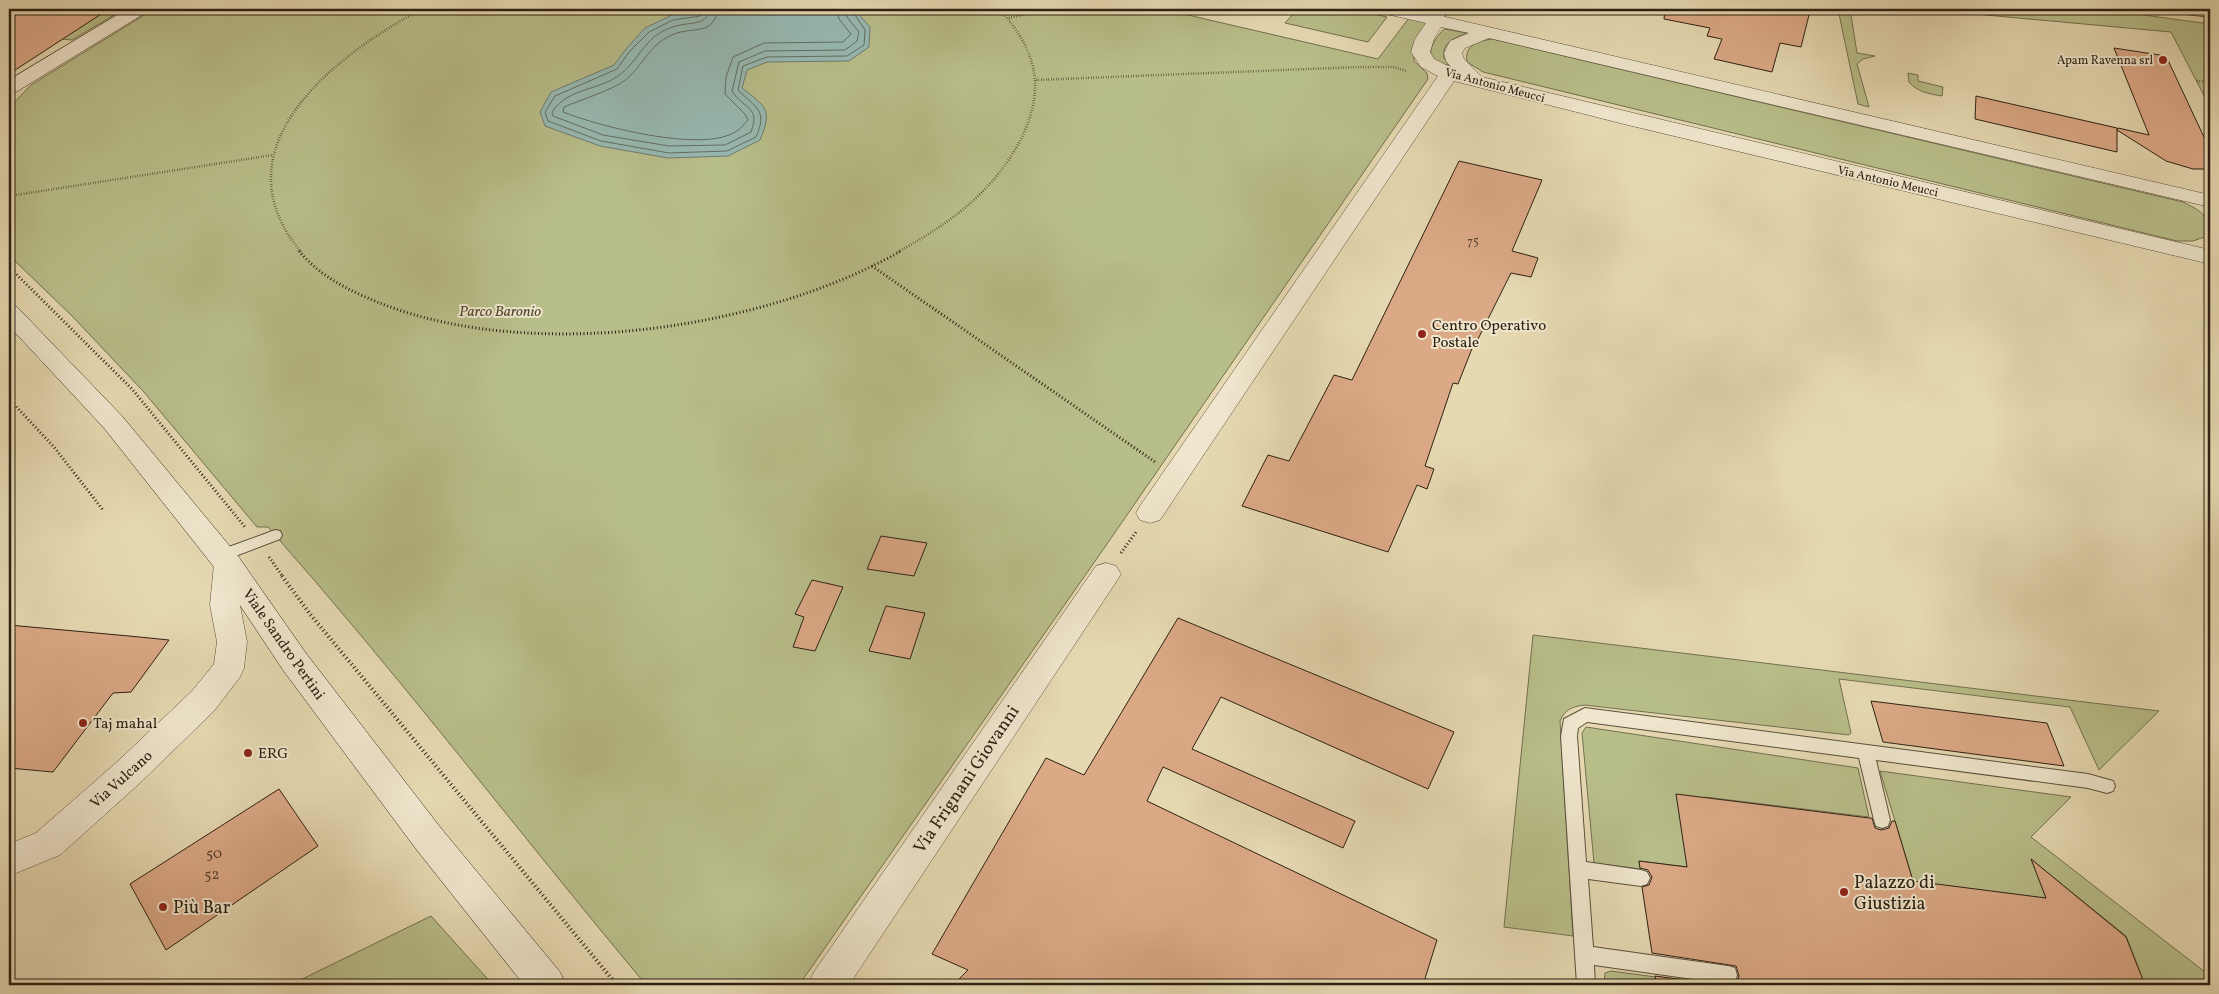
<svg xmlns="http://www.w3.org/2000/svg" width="2219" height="994" font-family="Vollkorn,serif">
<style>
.green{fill:#b8be8a;stroke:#72704e}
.water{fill:#97b9b2;stroke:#6d7c72}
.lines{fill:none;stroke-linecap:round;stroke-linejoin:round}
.shore{stroke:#626d62;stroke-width:1}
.building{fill:#dca987;stroke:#2d2113}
.lane-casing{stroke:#5b4f3b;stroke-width:2}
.street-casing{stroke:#5b4f3b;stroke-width:1}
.secondary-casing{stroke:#2d2113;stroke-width:1}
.path-far2{stroke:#2d2113;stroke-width:2.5;stroke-dasharray:0.5 2;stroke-linecap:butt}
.path-far1{stroke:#2d2113;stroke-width:3;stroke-dasharray:1 2.5;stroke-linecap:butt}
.path{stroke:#2d2113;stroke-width:4;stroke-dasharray:1 3;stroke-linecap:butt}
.lane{fill:#efe6cd;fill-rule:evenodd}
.street{fill:#efe6cd;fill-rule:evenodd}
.secondary{fill:#efe6cd;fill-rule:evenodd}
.poi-dot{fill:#8f2418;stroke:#efe6cd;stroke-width:2}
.labels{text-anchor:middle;stroke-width:4;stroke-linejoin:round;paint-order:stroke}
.far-poi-label{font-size:12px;fill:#2d2113;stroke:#efe6cd;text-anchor:end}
.far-street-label{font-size:12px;fill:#2d2113;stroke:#efe6cd}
.number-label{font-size:12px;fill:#594330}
.park-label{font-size:15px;font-style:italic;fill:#504831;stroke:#efe6cd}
.poi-label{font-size:15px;fill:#2d2113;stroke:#efe6cd;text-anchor:start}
.street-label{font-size:15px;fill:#2d2113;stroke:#efe6cd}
.near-number-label{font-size:15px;fill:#594330}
.near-street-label{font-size:18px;fill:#2d2113;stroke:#efe6cd}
.near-poi-label{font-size:18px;fill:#2d2113;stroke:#efe6cd;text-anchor:start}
</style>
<rect width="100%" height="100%" fill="#e6d9b2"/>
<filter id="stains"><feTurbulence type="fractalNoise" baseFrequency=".004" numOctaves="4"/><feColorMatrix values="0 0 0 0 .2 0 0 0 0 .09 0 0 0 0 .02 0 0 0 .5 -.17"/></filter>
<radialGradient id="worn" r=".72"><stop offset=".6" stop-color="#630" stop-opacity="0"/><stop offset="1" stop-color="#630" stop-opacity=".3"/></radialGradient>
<g class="green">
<polygon points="115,9 124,9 72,40 12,35 9,37 9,12 95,16"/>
<path d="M154,9H1162L1378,59L1409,18L1427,22C1417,38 1413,42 1414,61L1427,73L1428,79L1107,544L799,985H646C519,833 399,675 268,527H257L143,391L72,316L16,262L9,252V108L31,85Z"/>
<polygon points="1298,9 1351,9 1387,17 1368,42 1285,23"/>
<polygon points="1816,9 1850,9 1857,53 1875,56 1863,59 1857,64 1869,107 1858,104 1839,14"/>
<polygon points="1920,9 2060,9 2074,11 2076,9 2100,9 2210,24 2210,107 2171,32"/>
<path d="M1444,29L1467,33C1454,38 1442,42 1444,58L1449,65C1420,63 1431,42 1444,29Z"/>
<path d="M1492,39L2183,202C2199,210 2210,215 2210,235L2193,241H2177L1483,72L1467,62C1464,45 1478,41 1492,39Z"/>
<path d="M1908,73L1918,75V81L1943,87L1942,96C1930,94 1917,92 1909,82Z"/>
<path d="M1533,635L2159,711L2099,770L2070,707L1839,679L1851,733L1849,735L1584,705C1572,707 1565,709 1560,721L1573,936L1504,927Z"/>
<polygon points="1586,727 1858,768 1869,817 1705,797 1687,867 1639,861 1640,869 1594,863 1582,733"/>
<polygon points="1880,771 2071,797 2031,837 2210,976 2210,985 2145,985 2126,936 2032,860 2051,911 1913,881"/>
<polygon points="431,916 493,985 290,985"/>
<polygon points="1611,971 1656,977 1657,985 1604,985 1605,973"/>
</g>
<path class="water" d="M717,9H854L870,27L869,47L849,61L767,62L747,70L742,88C766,107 773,109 760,140L728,156L668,158L600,146L545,126L540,112L551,92L614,65L626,49L645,28L672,15Z"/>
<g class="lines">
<g class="shore">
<path d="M704,9L700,16L673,20L649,32L629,52L617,69L555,96L545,112L548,121L601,141L669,153L727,151L756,137C768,110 756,108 738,90L743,66L767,57L847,56L864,45L865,30L851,9"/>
<path d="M710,9C708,26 689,22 676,26C646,34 642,56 622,73C601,91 568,87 552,112L553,116L603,135L669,146L725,145L751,132C761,106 743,109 732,91L739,62L765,51L845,50L857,41L859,32L847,17L845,9"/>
<path d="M718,9C713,35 697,27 677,33C649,42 644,66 624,81C610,91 580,100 564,107L563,112C598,126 704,154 737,131C741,129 745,123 748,120L745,114L725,94L726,77L733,57L764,43L843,42L851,34L839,19L837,9"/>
</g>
</g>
<g class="building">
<polygon points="9,9 109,9 9,74"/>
<polygon points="1665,9 1781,9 1809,15 1801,47 1780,43 1772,72 1714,59 1722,39 1707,36 1710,28 1664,19"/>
<polygon points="2114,48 2166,56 2210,150 2210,169 2193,169 2166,161 2117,130 2118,128 2149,135"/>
<polygon points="1976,96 2117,128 2117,152 1975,119"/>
<polygon points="1459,161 1542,180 1512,251 1538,258 1531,277 1511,273 1477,341 1475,341 1458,384 1453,383 1425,466 1434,469 1427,489 1417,485 1388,552 1242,506 1268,455 1289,461 1334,375 1352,380"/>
<polygon points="881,536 927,543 914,576 867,569"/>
<polygon points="812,580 843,587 815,651 793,647 804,617 795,614"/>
<polygon points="886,606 925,613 910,659 869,651"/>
<polygon points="1178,618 1454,732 1428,789 1221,697 1192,749 1355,821 1343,848 1163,767 1147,801 1437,940 1423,985 953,985 968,970 932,954 1046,758 1084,775"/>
<polygon points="9,625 129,636 169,640 131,692 113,693 53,772 9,768"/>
<polygon points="1871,701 2047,723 2064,766 1883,742"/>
<polygon points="279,789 318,846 166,950 130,884"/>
<polygon points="1676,794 1869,818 1872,818 1875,828 1881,830 1889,828 1892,821 1895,821 1913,881 2046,898 2031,859 2126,937 2145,985 1730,985 1737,983 1739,976 1736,966 1652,953 1642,887 1649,885 1652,877 1648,870 1640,868 1639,861 1687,867"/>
<polygon points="1655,976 1723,985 1657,985"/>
</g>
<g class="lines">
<defs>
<g id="lane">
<polygon points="1442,9 1450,9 1440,22 1434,22 1433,20"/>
<polygon points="2168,9 2210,11 2210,17 2172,12"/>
<polygon points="275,530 280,531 282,535 280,539 220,562 215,560 213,556 215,552"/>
<polygon points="1585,708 2088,774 2113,781 2115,786 2113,791 2107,793 2088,788 1876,760 1890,820 1888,826 1882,828 1876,826 1874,820 1859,758 1587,722 1578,728 1577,736 1586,862 1641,870 1647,872 1650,878 1647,884 1641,886 1588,879 1593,947 1728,966 1735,968 1737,975 1735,982 1728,984 1594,965 1595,985 1577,985 1561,736 1564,719"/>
</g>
<g id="street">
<path d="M1379,9H1410L1437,15L2210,195V207L1489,38L1465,48L1462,53L1464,59L1482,77L2210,250V264L1628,125L1454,81L1160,520L1150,523L1140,520L1136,513L1140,506L1438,76L1421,67L1411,52L1415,39L1426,23L1382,13ZM1441,27L1469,33L1450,41L1444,53L1446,61L1452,68L1434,59L1430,52L1434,39Z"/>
<polygon points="228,553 238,556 242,564 240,605 247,642 244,668 240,677 214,711 141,782 60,855 9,876 9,844 36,833 117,762 192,691 214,664 217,642 210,605 214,564 218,556"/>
<polygon points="1106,563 1116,566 1121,574 1116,582 849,985 808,985 814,972 1096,566"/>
</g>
<g id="secondary">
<polygon points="127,9 148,9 145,13 16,92 9,94 9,80"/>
<polygon points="9,304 17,307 122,416 238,556 305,652 440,827 560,972 566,985 524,985 416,849 283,670 218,572 104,428 9,326"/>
</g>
</defs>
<use href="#lane" class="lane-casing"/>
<use href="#street" class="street-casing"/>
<use href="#secondary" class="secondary-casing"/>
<g class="path-far2">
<polyline points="1009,18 1047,9"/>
<polyline points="1036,80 1359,67 1393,67 1407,71"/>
<polyline points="2197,81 2210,82"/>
<polyline points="9,196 273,155"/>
<path d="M301,252C214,148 335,55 422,9"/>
<path d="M898,252C950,223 994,192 1022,137C1046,87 1036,49 999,9"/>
</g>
<g class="path-far1">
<path d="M299,251C321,278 354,293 385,305C535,362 762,330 901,251"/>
<polyline points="872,266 1155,462"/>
<polyline points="9,267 132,389 245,527"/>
<polyline points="9,399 54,447 103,510"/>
<polyline points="1121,553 1136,532"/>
<polyline points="269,557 283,577"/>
</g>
<polyline class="path" points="282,576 310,614 617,985"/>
<use href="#lane" class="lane"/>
<use href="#street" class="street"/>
<use href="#secondary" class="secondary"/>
</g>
<g class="poi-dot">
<circle cx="2163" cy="60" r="5"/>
<circle cx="1422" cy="334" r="5"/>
<circle cx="83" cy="723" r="5"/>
<circle cx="248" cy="753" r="5"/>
<circle cx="1844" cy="892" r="5"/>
<circle cx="163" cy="907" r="5"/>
</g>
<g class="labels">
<g class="far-poi-label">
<text x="2153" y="64">Apam Ravenna srl</text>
</g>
<g class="far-street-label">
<text transform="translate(1495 85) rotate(15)" y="4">Via Antonio Meucci</text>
<text transform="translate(1888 181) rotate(13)" y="4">Via Antonio Meucci</text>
</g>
<g class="number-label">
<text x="1473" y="245">75</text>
</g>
<g class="park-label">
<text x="500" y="316">Parco Baronio</text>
</g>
<g class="poi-label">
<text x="1432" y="330">Centro Operativo<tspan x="1432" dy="17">Postale</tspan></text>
<text x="93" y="728">Taj mahal</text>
<text x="258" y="758">ERG</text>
</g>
<g class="street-label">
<text transform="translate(284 644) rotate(55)" y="5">Viale Sandro Pertini</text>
<text transform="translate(121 779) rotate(-42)" y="5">Via Vulcano</text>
</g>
<g class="near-number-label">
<text x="214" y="858">50</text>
<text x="212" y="879">52</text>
</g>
<g class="near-street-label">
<text transform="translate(966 779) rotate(-56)" y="6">Via Frignani Giovanni</text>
</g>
<g class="near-poi-label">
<text x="1854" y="888">Palazzo di<tspan x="1854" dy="21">Giustizia</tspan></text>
<text x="173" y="913">Più Bar</text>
</g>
</g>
<rect width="2219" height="994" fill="none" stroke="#e6d9b2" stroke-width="30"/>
<rect x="10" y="10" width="2199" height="974" fill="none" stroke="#2d2113" stroke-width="2.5"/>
<rect x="15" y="15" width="2189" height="964" fill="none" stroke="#2d2113"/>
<rect width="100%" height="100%" filter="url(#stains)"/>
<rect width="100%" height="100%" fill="url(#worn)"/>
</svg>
